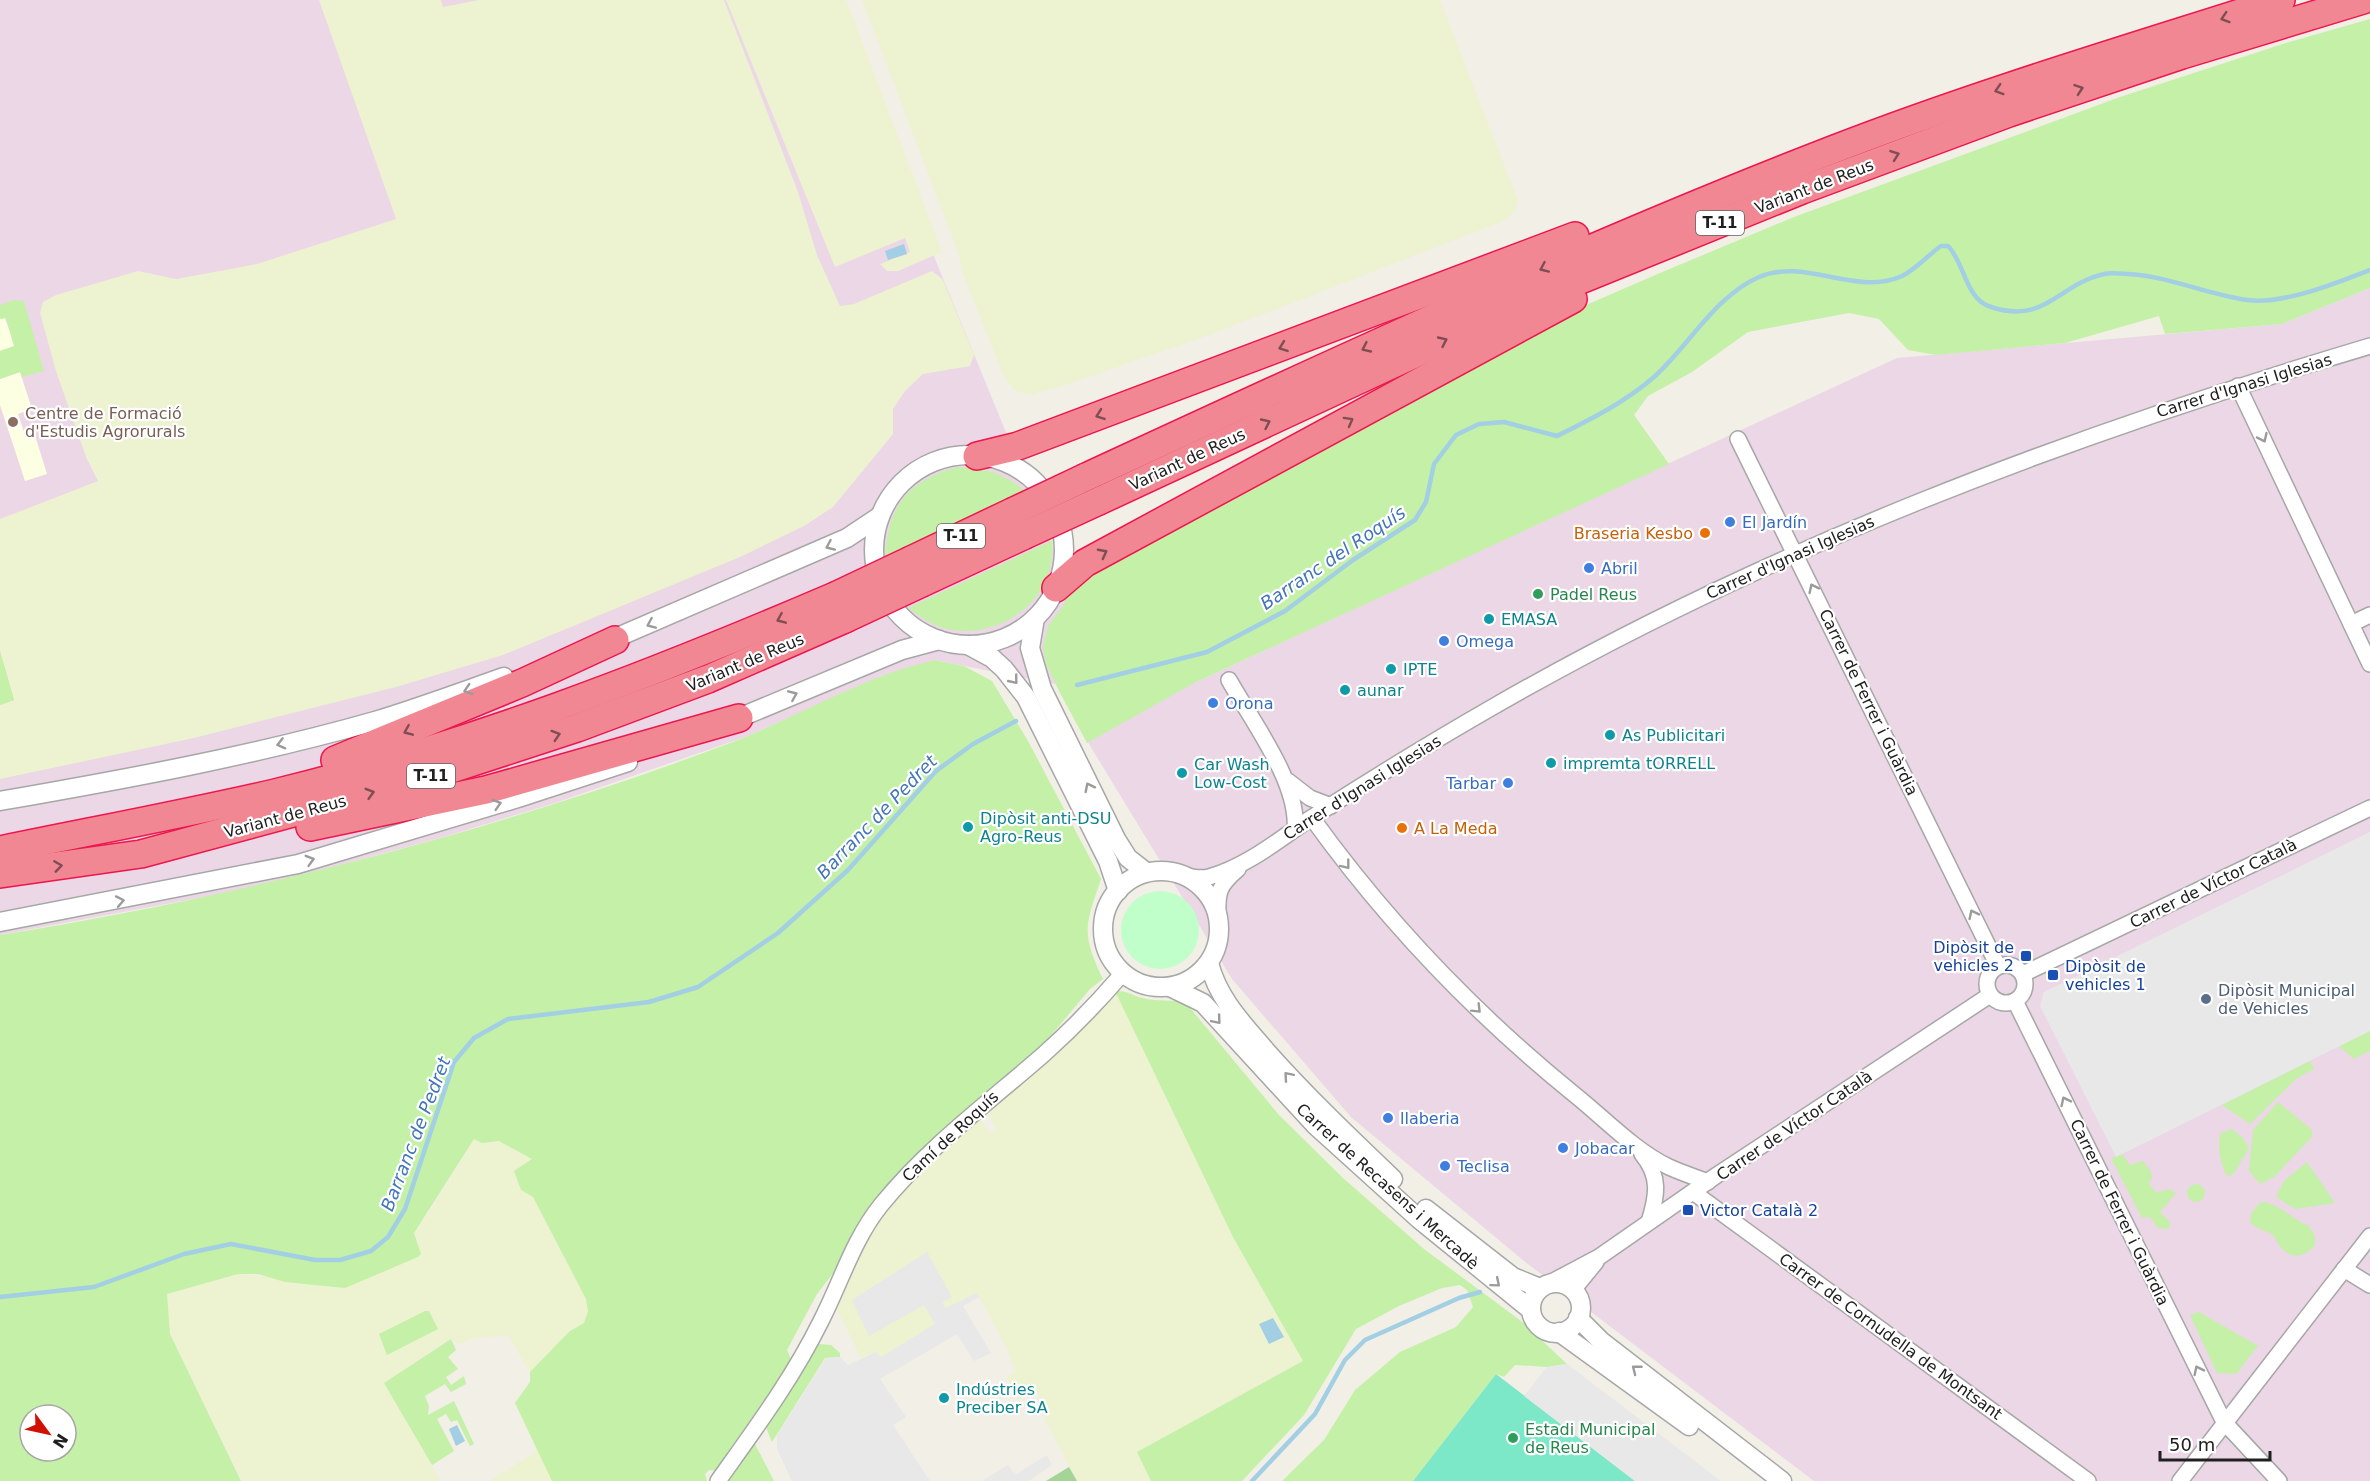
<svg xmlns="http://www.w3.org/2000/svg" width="2370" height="1481" font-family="'DejaVu Sans',sans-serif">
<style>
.industrial{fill:#ebd7e6}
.education{fill:#fdffe2}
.farmland{fill:#edf2d0}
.grass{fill:#c5f0a8;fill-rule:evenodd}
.forest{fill:#a4d597}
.park{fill:#c0ffca}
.pitch{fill:#7de8c7}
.parking{fill:#e8e8e8}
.water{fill:#a2cfe3}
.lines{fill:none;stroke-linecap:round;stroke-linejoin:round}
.stream{stroke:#a2cfe3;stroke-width:4.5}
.minor-casing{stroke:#a7a7a7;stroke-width:18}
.tertiary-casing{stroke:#a7a7a7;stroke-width:21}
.motorway-casing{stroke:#ed164e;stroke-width:30}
.minor{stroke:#fff;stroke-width:15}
.tertiary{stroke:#fff;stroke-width:18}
.motorway{stroke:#f08792;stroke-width:27}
.motorway-bridge-casing{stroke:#ed164e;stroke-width:30;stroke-linecap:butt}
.motorway-bridge{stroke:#f08792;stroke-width:27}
.oneway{stroke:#7e4e53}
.oneway2{stroke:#9b9b9b}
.education-dot{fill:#8d6e63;stroke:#fff;stroke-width:2}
.shop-dot{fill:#3f7fe0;stroke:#fff;stroke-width:2}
.food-dot{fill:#e8710a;stroke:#fff;stroke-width:2}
.leisure-dot{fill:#2e9e5b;stroke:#fff;stroke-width:2}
.culture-dot{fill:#0f9aa8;stroke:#fff;stroke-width:2}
.transit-dot{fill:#1a4fb4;stroke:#fff;stroke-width:2}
.service-dot{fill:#5c6f8a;stroke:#fff;stroke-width:2}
.labels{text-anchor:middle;stroke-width:4.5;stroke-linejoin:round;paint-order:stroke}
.shield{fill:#fff;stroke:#636363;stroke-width:1.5}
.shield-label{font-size:15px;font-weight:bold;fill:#202020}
.street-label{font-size:16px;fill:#202020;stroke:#fff}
.education-label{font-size:16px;fill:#785e54;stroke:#fff;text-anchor:start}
.shop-label{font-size:16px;fill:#366cbe;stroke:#fff;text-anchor:start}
.food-label{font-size:16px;fill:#c56008;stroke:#fff;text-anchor:end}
.leisure-label{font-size:16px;fill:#27864d;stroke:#fff;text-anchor:start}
.culture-label{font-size:16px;fill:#0d838f;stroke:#fff;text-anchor:start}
.transit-label{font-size:16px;fill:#164399;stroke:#fff;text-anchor:start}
.service-label{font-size:16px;fill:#4e5e75;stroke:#fff;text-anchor:start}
.water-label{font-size:18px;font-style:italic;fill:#4275bb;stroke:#fff}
</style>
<rect width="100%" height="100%" fill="#f2efe6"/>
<polygon class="industrial" points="0,0 838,0 906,188 1070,589 1194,683 1897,358 2282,324 2370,288 2370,1481 1814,1481 1524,1261 1351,1117 1232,979 1089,744 1061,685 934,660 882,676 748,736 552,804 440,838 263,886 0,935"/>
<g class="education">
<polygon points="5,318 15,346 0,351 0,319"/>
<polygon points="20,372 32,409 18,414 24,432 33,429 47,474 25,481 0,405 0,379"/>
</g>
<g class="farmland">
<polygon points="319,0 441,0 443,7 479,0 724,0 798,192 817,255 840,306 854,304 932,271 943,280 974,355 970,366 923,374 905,391 893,409 893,434 833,507 804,526 740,557 503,655 396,687 194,738 0,779 0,705 14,700 0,651 0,519 98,481 86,457 56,371 40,313 43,302 56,295 138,271 176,279 257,264 396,219"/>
<polygon points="726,0 846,0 942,252 898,271 887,271 880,264 910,252 905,238 835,267"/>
<polygon points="862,0 1440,0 1518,201 1515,212 1501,222 1209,335 1059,387 1029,395 1016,391 1005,379 963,274 958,252"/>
<polygon points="1115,991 1233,1237 1303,1361 1137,1452 1151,1481 1077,1481 1044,1418 1050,1414 1037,1391 1019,1400 1006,1378 1016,1372 1006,1346 977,1293 946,1308 942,1303 951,1297 924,1305 935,1324 881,1357 876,1352 861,1358 833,1301 873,1225 913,1172 979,1118 990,1133 996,1131 989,1113 993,1101"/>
<polygon points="474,1139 490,1143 499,1141 533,1159 514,1171 521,1190 533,1197 586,1299 588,1311 584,1323 570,1331 531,1374 508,1335 471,1339 460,1344 450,1339 384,1383 441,1481 242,1481 170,1334 167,1294 238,1274 351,1283 418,1257 419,1244 414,1233 417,1228 430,1211"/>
<polygon points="538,1450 552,1481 490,1481"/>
</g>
<g class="grass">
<polygon points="2370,19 2370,288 2282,324 2165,334 2159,316 2065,343 1936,355 1908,350 1879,319 1849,313 1748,332 1692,372 1648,396 1634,415 1669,464 1194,683 1087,743 1059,691 1046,664 1043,647 1048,626 1063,606 1070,589 1096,569 1343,439 1584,306 1660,273 1794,217 2120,97 2286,43"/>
<polygon points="14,300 24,301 44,371 22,377 20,372 0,379 0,351 14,346 6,318 0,319 0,305"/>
<path d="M957,467C988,468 1001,473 1026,491L885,556C889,505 908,481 957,467Z"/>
<path d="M1053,540C1052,549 1052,559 1050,568C1039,617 976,646 931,623C923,619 916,613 908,608Z"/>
<polygon points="0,651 14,700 0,705"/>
<path d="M934,660L964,666L992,681L1028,741L1101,879C1085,927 1081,932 1103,979L1090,989L1049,1038L931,1142L877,1197L834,1272L817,1294L787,1350L792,1361L718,1471L709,1470L705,1474L707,1481H552L515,1403L530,1382V1372L570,1331L584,1323L588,1311L586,1299L533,1197L521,1190L514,1171L532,1159L499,1141L482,1143L474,1139L414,1233L421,1254L418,1257L345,1288L285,1282L258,1274H238L167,1294L170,1334L241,1481H0V935C247,895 490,833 725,745C779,725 829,696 882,676C899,669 917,665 934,660ZM30,1415H66V1451H30Z"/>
<path d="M1115,991C1126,990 1133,996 1143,998C1157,1002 1172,999 1186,1003L1279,1115L1343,1178L1424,1249L1521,1321L1567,1364L1547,1367L1515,1365L1504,1377L1496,1374L1413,1481H1282L1324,1440L1355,1390L1400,1352L1456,1327L1473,1307L1467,1290L1460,1285L1442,1288L1399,1306L1356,1329L1304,1415L1242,1481H1151L1137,1452L1303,1361L1233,1237Z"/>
<polygon points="2370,1031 2370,1051 2354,1059 2339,1046"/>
<polygon points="2310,1061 2314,1069 2297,1078 2250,1124 2222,1105"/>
<polygon points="2278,1102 2312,1130 2312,1137 2274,1177 2260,1184 2249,1171 2253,1130"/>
<path d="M2232,1129L2243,1138L2249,1148L2235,1172L2228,1177C2221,1168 2216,1144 2221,1133Z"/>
<polygon points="2122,1154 2130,1165 2143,1161 2151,1172 2152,1179 2148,1182 2156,1193 2168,1189 2176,1193 2160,1212 2170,1222 2169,1229 2158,1228 2150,1217 2142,1218 2111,1158"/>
<polygon points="2307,1162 2335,1203 2295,1209 2276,1197 2284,1181"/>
<circle cx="2196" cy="1193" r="9"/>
<path d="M2261,1202C2277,1202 2293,1220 2309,1226L2315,1236V1245C2305,1258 2290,1260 2279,1245C2278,1244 2275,1238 2275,1237C2268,1230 2258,1231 2250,1222L2251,1213Z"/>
<polygon points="425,1311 429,1311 438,1329 387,1355 379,1334"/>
<polygon points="2199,1312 2258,1346 2236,1374 2217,1373 2190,1315"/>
<polygon points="451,1339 456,1350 448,1357 458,1369 446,1377 451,1385 464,1376 466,1384 451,1392 445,1384 425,1396 429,1406 428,1415 454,1401 474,1444 470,1446 457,1420 451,1422 446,1414 437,1419 454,1451 432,1465 384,1383"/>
<polygon points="819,1344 831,1345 840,1353 840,1357 825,1358 772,1442 765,1425"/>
<polygon points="754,1442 774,1481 725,1481"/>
</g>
<polygon class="forest" points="1069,1467 1077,1481 1046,1481"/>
<circle class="park" cx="1160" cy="930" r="39"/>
<polygon class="pitch" points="1496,1374 1635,1481 1413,1481"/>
<g class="parking">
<polygon points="2370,832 2370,1031 2116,1157 2040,1006 2044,992"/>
<polygon points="927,1252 952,1297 942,1303 946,1308 976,1293 979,1297 963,1306 991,1353 974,1361 957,1334 880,1379 906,1417 893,1425 930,1481 792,1481 777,1449 777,1435 826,1358 840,1357 848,1365 876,1352 881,1357 935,1324 924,1305 869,1336 852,1300"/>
<polygon points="1567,1364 1721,1481 1635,1481 1524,1396 1547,1367"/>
<polygon points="1047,1455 1052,1465 1029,1481 982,1481 1008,1465 1015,1475"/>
</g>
<g class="water">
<polygon points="904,244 907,254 888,260 885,251"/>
<polygon points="1273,1318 1284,1337 1269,1344 1259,1324"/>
<polygon points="457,1425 465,1441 456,1446 449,1429"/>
</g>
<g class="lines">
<g class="stream">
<path d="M1077,685L1207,652L1285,611L1353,560L1415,520L1426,502L1434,464L1456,435L1479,424L1504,422L1557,436C1591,419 1624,403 1654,377C1689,346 1714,297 1759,277C1805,257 1856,297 1902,276C1915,270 1928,255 1941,246H1948C1965,263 1965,299 1991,307C2046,325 2058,284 2104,274C2111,272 2120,274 2127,274C2169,276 2205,294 2247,300C2282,305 2337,283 2370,270"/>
<polyline points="0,1297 94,1287 184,1254 231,1244 315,1260 340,1260 371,1251 388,1237 405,1209 454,1062 474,1038 508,1019 649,1002 698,987 778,933 848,870 936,771 973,744 1016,721"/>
<polyline points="1252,1481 1315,1414 1345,1360 1365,1340 1459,1298 1480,1292"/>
</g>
<defs>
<g id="minor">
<polyline points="2238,386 2370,664"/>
<polyline points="1738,439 1998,966"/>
<polyline points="2351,624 2370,615"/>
<path d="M1229,680C1252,721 1299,783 1295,829"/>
<polyline points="1288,781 1310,798 1331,806"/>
<path d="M1312,818C1387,922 1475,1014 1575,1095C1605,1119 1635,1151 1669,1167C1682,1173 1695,1177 1708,1182"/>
<path d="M1183,875C1191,877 1201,879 1209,877C1246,867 1280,839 1311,818C1370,780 1430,743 1491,708C1767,549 2065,437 2370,346"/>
<path d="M1218,916C1217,892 1219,885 1238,869"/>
<circle cx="2006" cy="984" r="19"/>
<polyline points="2023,974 2370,808"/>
<polyline points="2015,1001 2224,1422 2279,1481"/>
<path d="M1642,1154C1661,1177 1657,1196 1649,1222"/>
<polyline points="1693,1192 2088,1481"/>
<polyline points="2344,1269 2370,1285"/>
<polyline points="1544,1286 1599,1257 1717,1175 1990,995"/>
<polyline points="1573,1290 1596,1262"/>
<path d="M718,1481C755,1429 793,1378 821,1321C841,1282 853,1240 881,1205C929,1146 988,1103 1044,1054C1072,1029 1099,1001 1123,973"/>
<polyline points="2180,1481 2370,1236"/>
</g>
<g id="tertiary">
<circle cx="969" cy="550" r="95"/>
<polyline points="1035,618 1030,648 1042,689 1116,839 1128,858 1146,872"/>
<polyline points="604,643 847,538 880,516"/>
<polyline points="968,645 992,658 1004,669 1026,697 1108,861 1118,891"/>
<polyline points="729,722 902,650 939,640"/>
<path d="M0,801C126,779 252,756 375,721C418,708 461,692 504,677"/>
<circle cx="1161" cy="929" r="58"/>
<polyline points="0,922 298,864 518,798 628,762"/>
<path d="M1209,963C1218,999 1243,1024 1266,1051C1306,1096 1349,1137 1393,1179"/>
<polyline points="1170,987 1203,1003 1315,1125 1419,1219 1531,1310"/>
<polyline points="1426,1209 1513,1277 1540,1288"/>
<circle cx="1556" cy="1308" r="25"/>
<polyline points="1578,1318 1601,1341 1782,1481"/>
<polyline points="1559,1332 1689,1426"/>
</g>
<g id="motorway">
<polyline points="977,456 1018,446 1575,236"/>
<path d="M1086,477C1333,363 1579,248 1832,150C1979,93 2131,48 2281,0"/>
<polyline points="1099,501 1526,302 1802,190 2009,113 2182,55 2363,0"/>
<polyline points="911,560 1012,512"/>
<polyline points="922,583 1023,536"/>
<polyline points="1056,588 1085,563 1573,299"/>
<polyline points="335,760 522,683 615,640"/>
<polyline points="310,827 486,790 739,718"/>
<path d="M0,850C92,831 184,814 275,793C468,746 653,674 835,596"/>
<polyline points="0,874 141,854 430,776 577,728 708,679 845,619"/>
</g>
</defs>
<use href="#minor" class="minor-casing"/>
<use href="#tertiary" class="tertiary-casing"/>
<use href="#motorway" class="motorway-casing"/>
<use href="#minor" class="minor"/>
<use href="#tertiary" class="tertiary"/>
<use href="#motorway" class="motorway"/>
<defs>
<g id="motorway-bridge">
<polyline points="1012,512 1086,477"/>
<polyline points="1023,536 1099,501"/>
<polyline points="835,596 911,560"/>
<polyline points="845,619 922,583"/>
</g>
</defs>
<use href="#motorway-bridge" class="motorway-bridge-casing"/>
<use href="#motorway-bridge" class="motorway-bridge"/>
</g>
<defs><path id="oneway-chevron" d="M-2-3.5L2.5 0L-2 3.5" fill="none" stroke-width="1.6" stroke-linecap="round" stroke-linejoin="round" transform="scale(1.5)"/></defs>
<g class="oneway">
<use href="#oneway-chevron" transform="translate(2225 18) rotate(162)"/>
<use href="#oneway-chevron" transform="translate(2079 89) rotate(-19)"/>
<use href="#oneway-chevron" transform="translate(1999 90) rotate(162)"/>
<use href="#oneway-chevron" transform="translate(1895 155) rotate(-20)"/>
<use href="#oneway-chevron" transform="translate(1544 268) rotate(156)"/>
<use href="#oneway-chevron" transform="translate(1443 341) rotate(-25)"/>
<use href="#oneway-chevron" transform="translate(1283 347) rotate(160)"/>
<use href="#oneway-chevron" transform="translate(1366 348) rotate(155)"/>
<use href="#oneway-chevron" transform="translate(1100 415) rotate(160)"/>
<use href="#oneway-chevron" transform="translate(1349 421) rotate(-29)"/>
<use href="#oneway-chevron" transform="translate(1266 423) rotate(-25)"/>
<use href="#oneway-chevron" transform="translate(1103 553) rotate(-28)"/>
<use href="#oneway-chevron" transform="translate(781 619) rotate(157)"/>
<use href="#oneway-chevron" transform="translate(408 731) rotate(157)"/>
<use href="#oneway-chevron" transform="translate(556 735) rotate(-18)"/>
<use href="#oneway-chevron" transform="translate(370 793) rotate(-16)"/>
<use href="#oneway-chevron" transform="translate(58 866) rotate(-8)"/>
</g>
<g class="oneway2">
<use href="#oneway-chevron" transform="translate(2263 438) rotate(65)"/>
<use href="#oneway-chevron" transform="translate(830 546) rotate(156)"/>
<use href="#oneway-chevron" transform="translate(1813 588) rotate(-116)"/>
<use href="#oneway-chevron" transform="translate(651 624) rotate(157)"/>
<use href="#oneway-chevron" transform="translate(1014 680) rotate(51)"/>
<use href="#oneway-chevron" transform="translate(468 690) rotate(162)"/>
<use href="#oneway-chevron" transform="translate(793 695) rotate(-23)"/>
<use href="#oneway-chevron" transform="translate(281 744) rotate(166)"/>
<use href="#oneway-chevron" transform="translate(1089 787) rotate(-117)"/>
<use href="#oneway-chevron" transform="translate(497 804) rotate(-17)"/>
<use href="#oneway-chevron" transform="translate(310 860) rotate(-16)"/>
<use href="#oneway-chevron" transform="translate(1346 865) rotate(52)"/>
<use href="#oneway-chevron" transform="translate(120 901) rotate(-11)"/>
<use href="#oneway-chevron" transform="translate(1973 914) rotate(-116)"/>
<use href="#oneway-chevron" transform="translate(1477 1009) rotate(45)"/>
<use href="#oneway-chevron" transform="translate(1217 1020) rotate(50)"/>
<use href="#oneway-chevron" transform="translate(1288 1076) rotate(-131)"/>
<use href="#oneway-chevron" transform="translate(2065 1101) rotate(-116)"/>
<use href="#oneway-chevron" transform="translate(1496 1283) rotate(40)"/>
<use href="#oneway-chevron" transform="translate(1636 1369) rotate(-142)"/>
<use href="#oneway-chevron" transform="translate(2198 1370) rotate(-116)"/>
</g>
<circle class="education-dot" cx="13" cy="422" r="6"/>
<g class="shop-dot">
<circle cx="1730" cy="522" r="6"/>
<circle cx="1589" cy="568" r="6"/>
<circle cx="1444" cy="641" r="6"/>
<circle cx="1213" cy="703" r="6"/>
<circle cx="1508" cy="783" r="6"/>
<circle cx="1388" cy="1118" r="6"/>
<circle cx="1563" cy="1148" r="6"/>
<circle cx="1445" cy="1166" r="6"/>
</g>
<g class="food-dot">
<circle cx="1705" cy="533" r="6"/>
<circle cx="1402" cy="828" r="6"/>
</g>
<g class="leisure-dot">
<circle cx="1538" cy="594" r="6"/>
<circle cx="1513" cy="1438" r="6"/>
</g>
<g class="culture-dot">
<circle cx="1489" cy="619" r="6"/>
<circle cx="1391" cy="669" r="6"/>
<circle cx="1345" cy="690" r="6"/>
<circle cx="1610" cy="735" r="6"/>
<circle cx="1551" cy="763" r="6"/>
<circle cx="1182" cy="773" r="6"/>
<circle cx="968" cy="827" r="6"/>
<circle cx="944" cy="1398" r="6"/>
</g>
<g class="transit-dot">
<rect x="2020" y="950" width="12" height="12" rx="3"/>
<rect x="2047" y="969" width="12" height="12" rx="3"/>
<rect x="1682" y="1204" width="12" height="12" rx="3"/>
</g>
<circle class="service-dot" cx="2206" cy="999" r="6"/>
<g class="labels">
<g class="shield">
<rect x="1696" y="211" width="48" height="24" rx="4.5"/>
<rect x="937" y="524" width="48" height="24" rx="4.5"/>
<rect x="407" y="764" width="48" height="24" rx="4.5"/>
</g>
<g class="shield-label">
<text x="1720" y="228">T-11</text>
<text x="961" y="541">T-11</text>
<text x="431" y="781">T-11</text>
</g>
<g class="street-label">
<text transform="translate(1814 186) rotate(-21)" y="6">Variant de Reus</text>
<text transform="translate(2244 385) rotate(-17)" y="6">Carrer d'Ignasi Iglesias</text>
<text transform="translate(1187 459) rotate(-25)" y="6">Variant de Reus</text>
<text transform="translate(1790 557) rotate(-24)" y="6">Carrer d'Ignasi Iglesias</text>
<text transform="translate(745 662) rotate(-23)" y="6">Variant de Reus</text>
<text transform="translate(1869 702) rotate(64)" y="6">Carrer de Ferrer i Guàrdia</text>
<text transform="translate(1362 787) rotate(-32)" y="6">Carrer d'Ignasi Iglesias</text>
<text transform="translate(285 816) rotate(-15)" y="6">Variant de Reus</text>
<text transform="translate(2213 883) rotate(-26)" y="6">Carrer de Víctor Català</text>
<text transform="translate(1794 1125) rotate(-34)" y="6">Carrer de Víctor Català</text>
<text transform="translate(950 1136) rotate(-43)" y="6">Camí de Roquís</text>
<text transform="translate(1388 1186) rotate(42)" y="6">Carrer de Recasens i Mercadè</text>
<text transform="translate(2120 1212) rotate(64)" y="6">Carrer de Ferrer i Guàrdia</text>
<text transform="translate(1891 1336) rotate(36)" y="6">Carrer de Cornudella de Montsant</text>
</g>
<g class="education-label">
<text x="25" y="419">Centre de Formació<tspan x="25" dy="18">d'Estudis Agrorurals</tspan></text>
</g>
<g class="shop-label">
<text x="1742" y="528">El Jardín</text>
<text x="1601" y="574">Abril</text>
<text x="1456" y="647">Omega</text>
<text x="1225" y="709">Orona</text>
<text x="1496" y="789" text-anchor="end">Tarbar</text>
<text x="1400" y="1124">llaberia</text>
<text x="1575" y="1154">Jobacar</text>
<text x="1457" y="1172">Teclisa</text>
</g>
<g class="food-label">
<text x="1693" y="539">Braseria Kesbo</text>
<text x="1414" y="834" text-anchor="start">A La Meda</text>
</g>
<g class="leisure-label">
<text x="1550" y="600">Padel Reus</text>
<text x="1525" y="1435">Estadi Municipal<tspan x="1525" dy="18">de Reus</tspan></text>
</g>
<g class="culture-label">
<text x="1501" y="625">EMASA</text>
<text x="1403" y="675">IPTE</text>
<text x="1357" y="696">aunar</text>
<text x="1622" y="741">As Publicitari</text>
<text x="1563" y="769">impremta tORRELL</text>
<text x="1194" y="770">Car Wash<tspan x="1194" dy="18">Low-Cost</tspan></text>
<text x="980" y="824">Dipòsit anti-DSU<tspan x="980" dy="18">Agro-Reus</tspan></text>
<text x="956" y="1395">Indústries<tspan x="956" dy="18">Preciber SA</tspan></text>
</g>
<g class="transit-label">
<text x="2014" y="953" text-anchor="end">Dipòsit de<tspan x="2014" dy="18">vehicles 2</tspan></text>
<text x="2065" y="972">Dipòsit de<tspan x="2065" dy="18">vehicles 1</tspan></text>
<text x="1700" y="1216">Victor Català 2</text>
</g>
<g class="service-label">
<text x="2218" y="996">Dipòsit Municipal<tspan x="2218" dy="18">de Vehicles</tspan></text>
</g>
<g class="water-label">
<text transform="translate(1333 558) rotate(-34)" y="6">Barranc del Roquís</text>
<text transform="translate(877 817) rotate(-46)" y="6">Barranc de Pedret</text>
<text transform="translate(416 1134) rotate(-69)" y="6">Barranc de Pedret</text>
</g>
</g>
<g transform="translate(48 1433) rotate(123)"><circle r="28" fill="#ffffff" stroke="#a6a6a6" stroke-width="1.5"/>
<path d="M0-4.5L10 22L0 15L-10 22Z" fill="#d11100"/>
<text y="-9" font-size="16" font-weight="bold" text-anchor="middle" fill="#202020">N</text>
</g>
<path d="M2160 1451v9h110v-9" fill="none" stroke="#202020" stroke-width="3"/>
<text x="2169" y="1451" font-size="18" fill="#202020" stroke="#ffffff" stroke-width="4.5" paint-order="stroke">50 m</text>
</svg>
